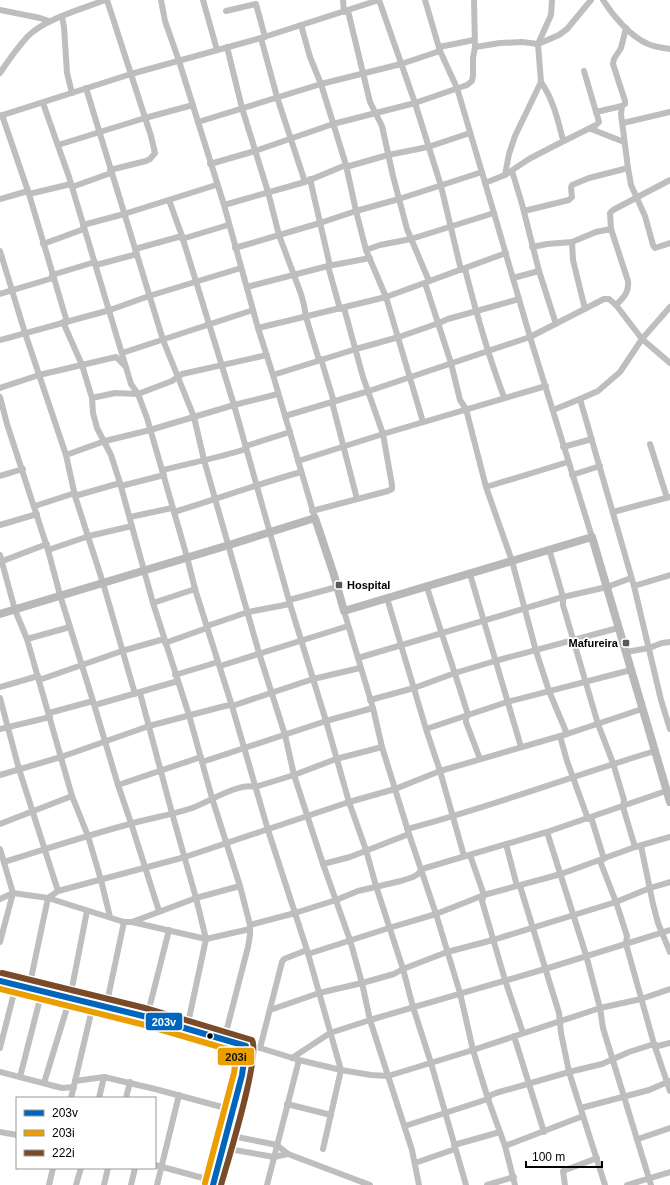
<svg xmlns="http://www.w3.org/2000/svg" width="670" height="1185" font-family="Helvetica,sans-serif">
<style>
.lines{fill:none;stroke-linecap:round;stroke-linejoin:round}
.street{stroke:#bebebe;stroke-width:6}
.secondary{stroke:#b8b8b8;stroke-width:8}
.bus-1-casing{stroke:#fff;stroke-width:9}
.bus-2-casing{stroke:#fff;stroke-width:9}
.bus-3-casing{stroke:#fff;stroke-width:9}
.bus-1{stroke:#0065bd;stroke-width:6}
.bus-2{stroke:#eb9e00;stroke-width:6}
.bus-3{stroke:#7a4b2a;stroke-width:6}
.poi-dot{fill:#595959;stroke:#fff;stroke-width:1.5}
.bus-dot{fill:#000;stroke:#fff;stroke-width:1.5}
.labels{text-anchor:middle;stroke-width:3.5;stroke-linejoin:round;paint-order:stroke}
.poi-label{font-size:11px;font-weight:bold;fill:#000;stroke:#fff;text-anchor:start}
.line-badge{stroke:#fff;stroke-width:1.5}
.badge-label{font-size:11px;text-anchor:middle;font-weight:bold;fill:#fff}
.pale-badge-label{font-size:11px;text-anchor:middle;font-weight:bold;fill:#111}
</style>
<rect width="100%" height="100%" fill="#fff"/>
<g class="lines">
<g class="street">
<polyline points="107,0 151,136 155,153 150,159 146,161 110,170"/>
<polyline points="161,0 165,21 179,61 224,205 258,328 273,375 315,518"/>
<polyline points="203,0 217,50"/>
<polyline points="343,0 344,12"/>
<polyline points="379,0 415,103 441,186 461,270"/>
<polyline points="425,0 440,51 457,88 494,213 530,337 592,537"/>
<path d="M603,0C613,16 631,37 648,44C655,47 663,48 670,49"/>
<polyline points="0,10 40,18 49,21"/>
<polyline points="226,11 256,4 265,37"/>
<polyline points="348,11 370,102 382,126 393,176 407,229 429,281"/>
<polyline points="62,17 64,27 67,73 72,93"/>
<polyline points="301,25 310,57 321,84 346,165 356,211 366,250 386,297 423,422"/>
<polyline points="626,28 621,48 614,59 613,64 625,101 625,104 622,106 621,114 628,168 631,185 645,216 653,245 655,248 670,243"/>
<polyline points="261,38 277,97 305,182"/>
<polyline points="227,47 242,108 268,192 279,235 301,294 304,305 306,317 319,360"/>
<polyline points="439,47 474,40"/>
<polyline points="475,47 500,43 522,42 538,44 559,35 567,29 591,0"/>
<path d="M0,73C8,61 18,47 28,36C45,19 82,9 105,0"/>
<path d="M541,82C553,99 558,120 563,140"/>
<polyline points="86,88 163,340 194,417 204,460 259,653 285,735 294,775 323,864 350,940 362,983 370,1020 412,1150 419,1185"/>
<polyline points="43,103 69,177 131,384 138,394 147,418 187,557 195,589 232,706 268,830 307,950 341,1070 323,1149"/>
<polyline points="596,112 622,106"/>
<polyline points="2,115 29,194 67,322"/>
<polyline points="0,116 131,74 261,38 379,0"/>
<polyline points="198,122 321,84 401,64 440,51"/>
<polyline points="623,123 670,112"/>
<polyline points="591,129 624,142"/>
<polyline points="58,145 145,118 193,105"/>
<polyline points="210,164 255,151 333,124 415,103 467,85 472,81 473,75 473,58 475,47 474,0"/>
<polyline points="346,167 388,155 428,147 470,133"/>
<polyline points="512,171 522,204 539,271 556,324"/>
<polyline points="505,175 509,154 515,136 541,82 538,44 551,15 552,0"/>
<polyline points="310,179 330,266"/>
<polyline points="485,183 505,175 529,159 550,148 596,125 599,122 584,71"/>
<polyline points="72,187 111,173"/>
<polyline points="29,194 71,184"/>
<polyline points="0,199 28,191"/>
<polyline points="169,200 182,236 234,405 290,604 326,721 349,802 366,850 376,886 403,969 413,1007 431,1063 466,1185"/>
<polyline points="224,205 305,182 346,165"/>
<polyline points="524,211 569,200 572,197 571,188 572,185 589,178 628,168"/>
<polyline points="83,225 124,214 216,185"/>
<polyline points="611,229 610,213 613,210 670,180"/>
<polyline points="182,239 228,225"/>
<polyline points="572,242 573,260 585,309"/>
<polyline points="43,244 84,229"/>
<path d="M532,247L547,244L572,242L596,232L611,229L628,281C629,293 624,297 616,305"/>
<polyline points="235,248 320,223 356,211 399,199 482,172"/>
<polyline points="135,249 182,236"/>
<polyline points="366,250 380,245 411,239 494,213"/>
<polyline points="0,251 25,333 66,455 75,496 103,583 135,694"/>
<polyline points="96,265 137,254"/>
<polyline points="328,266 340,309"/>
<path d="M465,269C476,312 488,355 504,397"/>
<polyline points="52,275 95,262"/>
<polyline points="513,278 539,271"/>
<polyline points="425,283 451,363 460,400 466,409 486,487 512,561 536,651 549,691 567,734"/>
<polyline points="247,287 328,266 370,258"/>
<polyline points="0,294 53,278"/>
<polyline points="63,322 82,365 92,398 93,413 97,428 111,455 120,483 153,603 189,715 212,798 240,886 250,925 250,935 248,947 224,1040"/>
<polyline points="258,328 386,297 506,253"/>
<polyline points="0,340 110,310 149,296 241,268"/>
<polyline points="122,353 253,310"/>
<polyline points="321,359 334,402"/>
<polyline points="273,375 356,349 399,337 439,323 448,319 519,299"/>
<polyline points="0,388 39,375 116,357 125,366"/>
<polyline points="0,397 7,424 48,550 60,595 93,701 118,785 131,823 159,911"/>
<polyline points="92,398 115,393 138,394 172,381 182,374 267,355"/>
<polyline points="580,399 634,586 661,700 670,729"/>
<polyline points="332,402 357,499"/>
<polyline points="553,410 580,399 598,391 620,372 642,339 670,307"/>
<polyline points="285,416 369,391 530,337 604,299 609,299 616,305 642,339 670,363"/>
<polyline points="650,444 667,498"/>
<polyline points="563,447 592,439"/>
<polyline points="66,455 105,441 150,430 234,405 278,394"/>
<polyline points="298,461 383,434 546,386"/>
<path d="M163,470C190,463 217,458 243,450L245,449L246,446L290,432"/>
<polyline points="572,475 600,466"/>
<polyline points="0,476 23,469"/>
<polyline points="121,486 164,475"/>
<polyline points="486,487 568,462"/>
<polyline points="75,496 120,483"/>
<polyline points="35,506 75,493"/>
<polyline points="312,511 388,491 392,489 392,485 383,434 363,377 344,308"/>
<path d="M174,512C217,499 258,484 301,472"/>
<polyline points="613,512 670,497"/>
<polyline points="130,517 172,508"/>
<polyline points="0,525 37,514"/>
<polyline points="549,549 563,597 563,605 598,724 613,763 624,800 623,807 635,847"/>
<polyline points="48,550 89,536 132,526"/>
<polyline points="0,555 15,610 27,639 72,796 88,836 101,880 110,917"/>
<polyline points="0,562 47,544"/>
<polyline points="470,574 521,747"/>
<polyline points="634,586 670,575"/>
<path d="M427,587C440,630 455,672 468,715L466,718V722L480,759"/>
<polyline points="387,598 426,729 440,771 464,856"/>
<polyline points="289,600 337,587"/>
<polyline points="153,603 195,589"/>
<polyline points="344,611 373,708 382,747 409,834 436,914 460,993 473,1050 488,1099 505,1146 515,1185"/>
<polyline points="207,626 248,612 290,604"/>
<polyline points="27,639 70,627"/>
<polyline points="165,643 207,628"/>
<polyline points="626,652 649,648 662,643 670,642"/>
<polyline points="358,658 563,597 607,587 631,578"/>
<polyline points="220,666 348,626"/>
<polyline points="175,675 218,662"/>
<polyline points="39,680 122,651 164,639"/>
<polyline points="0,687 38,676"/>
<polyline points="140,693 172,813 196,898 206,939 187,1028"/>
<polyline points="0,698 19,769 58,891"/>
<polyline points="370,700 414,688 455,673 495,661 618,628"/>
<polyline points="95,705 178,681"/>
<polyline points="49,713 93,701"/>
<polyline points="0,729 50,717"/>
<polyline points="426,729 507,702 631,670"/>
<polyline points="560,736 567,761 588,819"/>
<polyline points="202,762 326,721 373,708"/>
<polyline points="0,775 61,757 149,726 221,707 230,705 232,706 313,679 360,668"/>
<polyline points="118,785 201,757"/>
<polyline points="591,817 604,859"/>
<polyline points="0,824 72,796"/>
<path d="M407,829C491,807 572,776 655,751"/>
<polyline points="547,832 586,955 600,1008 603,1028 651,1185"/>
<polyline points="506,844 517,886"/>
<polyline points="641,846 653,904 658,923 670,952"/>
<polyline points="0,849 13,893 0,942"/>
<polyline points="470,855 484,895 482,901 505,980 523,1033"/>
<polyline points="600,861 616,902 627,936 626,944 654,1044 670,1091"/>
<path d="M4,862C46,849 88,835 130,824C150,818 172,815 192,808C207,803 239,782 255,787L294,775L336,759L382,747"/>
<polyline points="323,864 350,857 409,834"/>
<polyline points="520,886 559,1013 561,1033 569,1072 605,1185"/>
<polyline points="0,899 13,893 48,898 124,922 132,922 206,939 250,929"/>
<polyline points="132,922 196,898 240,886"/>
<polyline points="250,925 295,913 336,900 358,891 401,881 413,877 418,874 422,869 547,832 666,791"/>
<polyline points="308,954 389,928 436,914 484,895 561,874 635,847 670,837"/>
<polyline points="29,988 48,898 58,891 185,857 349,802 395,789 440,771 567,734 642,709"/>
<polyline points="106,1007 124,922"/>
<polyline points="270,1010 319,993 362,983 394,974 403,969 447,952 493,940 616,902 650,888 670,882"/>
<polyline points="147,1017 169,930"/>
<polyline points="514,1036 544,1132"/>
<polyline points="246,1046 260,1048 299,1060 341,1070 371,1075 388,1076 473,1050 600,1008 641,999 670,989"/>
<polyline points="0,1048 16,985"/>
<polyline points="260,1048 282,962 284,959 307,950"/>
<polyline points="292,1058 330,1033 370,1020 545,969 670,930"/>
<polyline points="0,1072 62,1088 74,1087"/>
<polyline points="20,1077 42,991"/>
<polyline points="75,1081 104,1077 155,1089 233,1110"/>
<polyline points="44,1083 70,998 87,911"/>
<polyline points="71,1098 93,1005"/>
<polyline points="99,1098 104,1077"/>
<polyline points="126,1098 130,1082"/>
<polyline points="287,1104 331,1115"/>
<polyline points="581,1108 649,1090 670,1081"/>
<polyline points="405,1126 488,1099 491,1095 496,1093 569,1072 602,1064 629,1052 654,1044 658,1046 670,1043"/>
<polyline points="0,1132 17,1135"/>
<polyline points="227,1135 277,1145 288,1154 370,1185"/>
<polyline points="638,1139 670,1128"/>
<polyline points="454,1145 500,1132"/>
<polyline points="505,1146 583,1116"/>
<polyline points="223,1148 274,1157 288,1154"/>
<polyline points="415,1163 455,1149"/>
<polyline points="155,1165 214,1181"/>
<polyline points="49,1185 53,1168"/>
<polyline points="76,1185 81,1168"/>
<polyline points="104,1185 108,1168"/>
<polyline points="131,1185 135,1168"/>
<polyline points="157,1185 179,1095"/>
<polyline points="267,1185 299,1060"/>
<polyline points="487,1185 514,1177"/>
<polyline points="565,1185 563,1171 597,1158"/>
<polyline points="627,1185 670,1172"/>
</g>
<g class="secondary">
<polyline points="0,614 229,545 315,518 334,575 344,611 592,537 670,802"/>
<polyline points="0,981 147,1017 246,1046 242,1075 233,1110 213,1185"/>
</g>
<defs>
<polyline id="bus-1" points="0,981 147,1017 246,1046 242,1075 213,1185"/>
<polyline id="bus-2" points="0,989 145,1025 237,1052 234,1073 205,1183"/>
<path id="bus-3" d="M2,973L149,1009L252,1040C261,1054 227,1164 221,1185"/>
</defs>
<use href="#bus-1" class="bus-1-casing"/>
<use href="#bus-2" class="bus-2-casing"/>
<use href="#bus-3" class="bus-3-casing"/>
<use href="#bus-1" class="bus-1"/>
<use href="#bus-2" class="bus-2"/>
<use href="#bus-3" class="bus-3"/>
</g>
<g class="poi-dot">
<rect x="335" y="581" width="8" height="8" rx="2"/>
<rect x="622" y="639" width="8" height="8" rx="2"/>
</g>
<circle class="bus-dot" cx="210" cy="1036" r="3.5"/>
<g class="labels">
<g class="poi-label">
<text x="347" y="589">Hospital</text>
<text x="618" y="647" text-anchor="end">Mafureira</text>
</g>
</g>
<g class="line-badge">
<rect x="145" y="1012" width="38" height="19" rx="4" fill="#0065bd"/>
<rect x="217" y="1047" width="38" height="19" rx="4" fill="#eb9e00"/>
</g>
<g class="badge-label">
<text x="164" y="1026">203v</text>
</g>
<g class="pale-badge-label">
<text x="236" y="1061">203i</text>
</g>
<rect x="16" y="1097" width="140" height="72" fill="#ffffff" stroke="#999999"/>
<rect x="24" y="1110" width="20" height="6" fill="#0065bd" stroke="#999999"/>
<text x="52" y="1117" font-size="12" fill="#000000">203v</text>
<rect x="24" y="1130" width="20" height="6" fill="#eb9e00" stroke="#999999"/>
<text x="52" y="1137" font-size="12" fill="#000000">203i</text>
<rect x="24" y="1150" width="20" height="6" fill="#7a4b2a" stroke="#999999"/>
<text x="52" y="1157" font-size="12" fill="#000000">222i</text>
<path d="M526 1161v6h76v-6" fill="none" stroke="#000000" stroke-width="2"/>
<text x="532" y="1161" font-size="12" fill="#000000" stroke="#ffffff" stroke-width="3" paint-order="stroke">100 m</text>
</svg>
